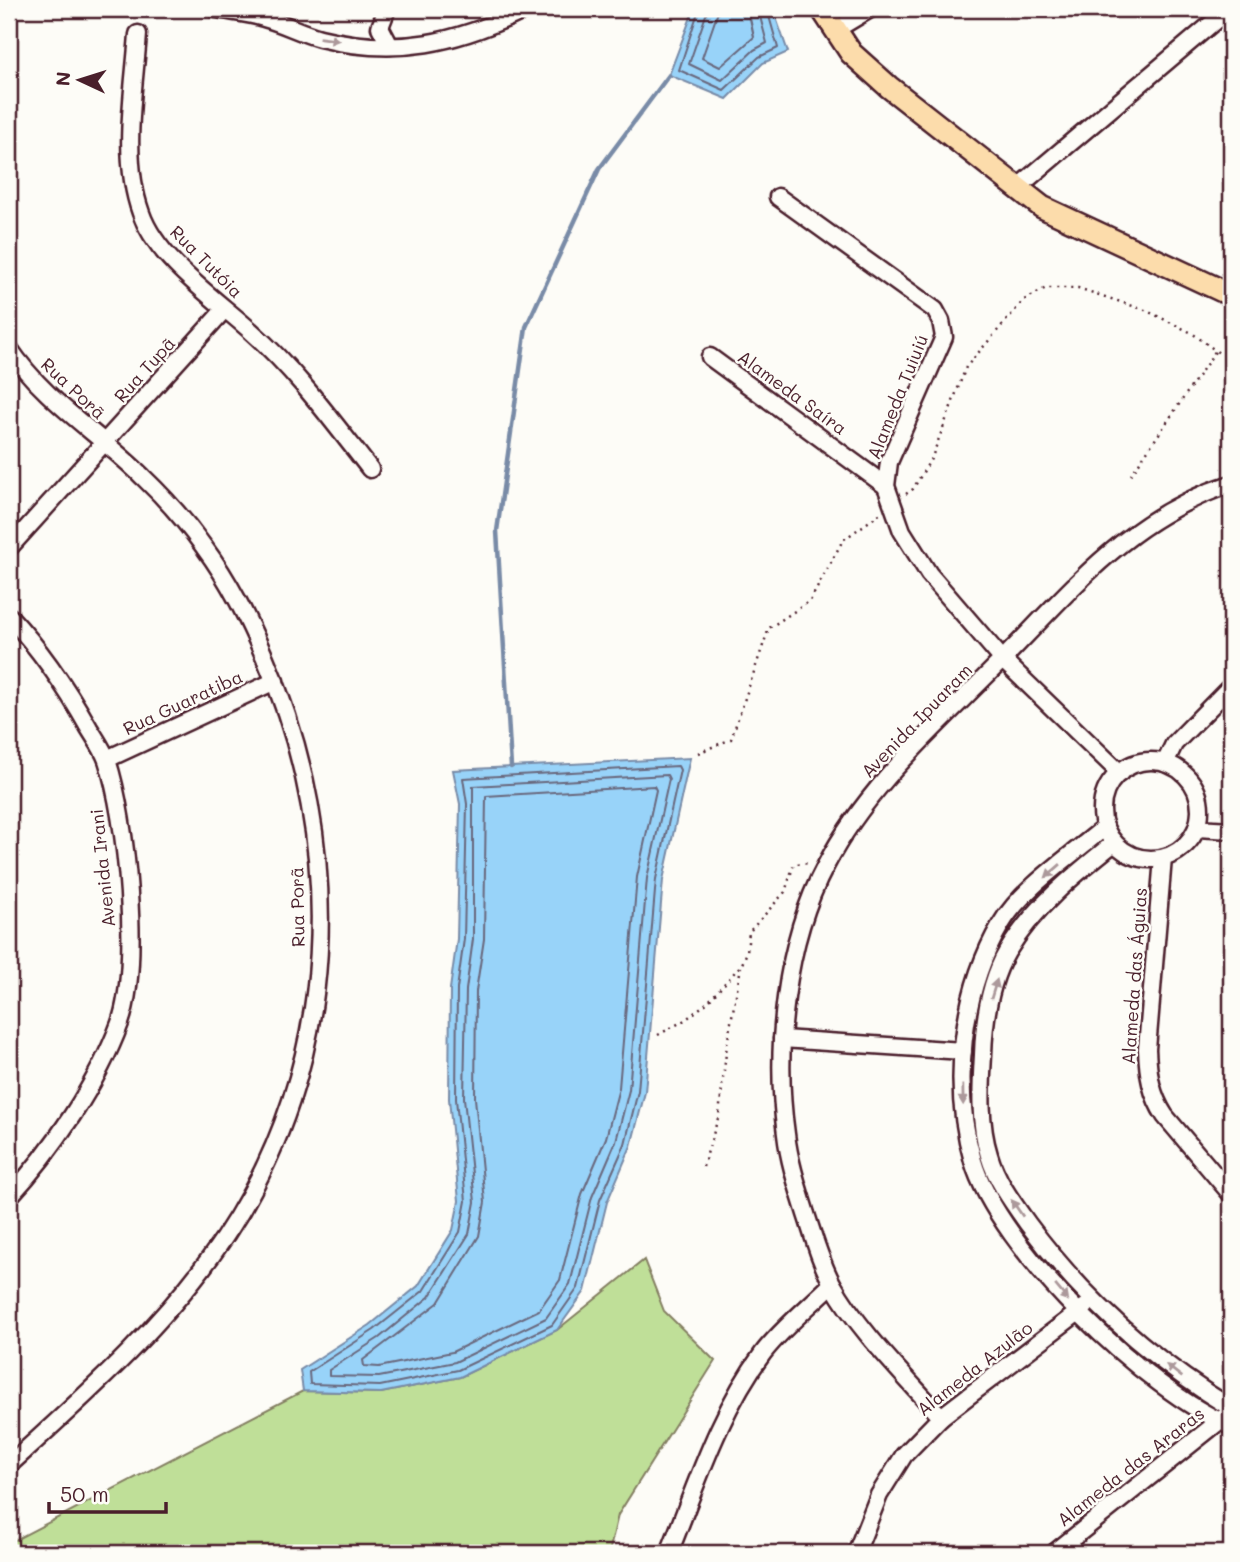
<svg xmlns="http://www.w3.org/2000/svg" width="1240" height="1562" font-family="Mali,sans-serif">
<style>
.green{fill:#bfdf98;stroke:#847f62;stroke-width:2}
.water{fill:#98d3f9;stroke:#798ba7;stroke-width:2}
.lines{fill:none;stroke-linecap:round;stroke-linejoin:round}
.shore{stroke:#69677d;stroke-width:2}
.stream{stroke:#798ba7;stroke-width:4.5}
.minor-casing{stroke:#4a1f2b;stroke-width:21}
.major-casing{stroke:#4a1f2b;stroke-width:26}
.path{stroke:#4a1f2b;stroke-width:2.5;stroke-dasharray:2 5;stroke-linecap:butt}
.minor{stroke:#fdfcf7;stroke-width:16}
.major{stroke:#fcdcab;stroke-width:21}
.oneway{fill:#ac999b}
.labels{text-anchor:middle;stroke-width:5;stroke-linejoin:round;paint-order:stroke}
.street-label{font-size:18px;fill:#4a1f2b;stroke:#fdfcf7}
</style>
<rect width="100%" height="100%" fill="#fdfcf7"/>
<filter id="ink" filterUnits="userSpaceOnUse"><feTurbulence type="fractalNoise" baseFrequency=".0143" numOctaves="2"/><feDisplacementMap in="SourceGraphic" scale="14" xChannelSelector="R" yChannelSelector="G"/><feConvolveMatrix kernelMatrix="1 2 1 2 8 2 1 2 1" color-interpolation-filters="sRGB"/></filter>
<g filter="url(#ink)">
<polygon class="green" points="644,1260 664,1311 715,1361 618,1515 609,1553 9,1553 9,1543 303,1391 381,1393 460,1377 557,1330"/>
<g class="water">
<polygon points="694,9 773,9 788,52 763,63 727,99 669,75"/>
<polygon points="690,758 663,880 645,1092 631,1146 607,1202 585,1291 557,1330 460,1377 381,1393 303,1391 300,1370 370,1325 418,1286 453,1230 459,1201 449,1099 450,989 457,939 460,804 453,770"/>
</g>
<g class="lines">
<g class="shore">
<polyline points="699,9 679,70 724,90 759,57 778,48 767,9"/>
<polyline points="708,9 689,64 722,80 754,50 767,43 758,9"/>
<polyline points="719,9 702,58 720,67 754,37 748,9"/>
<polygon points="678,766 680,770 656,879 638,1091 625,1144 600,1200 578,1288 552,1325 458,1370 380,1386 310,1384 309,1372 374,1330 423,1291 460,1232 466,1201 456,1099 457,989 464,939 467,804 463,778"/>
<polygon points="667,775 669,779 647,878 629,1090 616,1141 592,1197 570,1284 546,1318 455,1362 379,1377 329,1376 329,1370 379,1338 429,1297 469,1234 475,1202 464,1098 466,990 473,939 473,786"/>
<polygon points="654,786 656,790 637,877 619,1088 606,1138 582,1194 560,1280 539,1310 452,1352 379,1367 364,1366 363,1360 438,1303 479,1236 485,1202 475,1098 476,991 484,939 486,796"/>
</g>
<polyline class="stream" points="511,767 497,531 526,327 599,169 669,75"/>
<defs>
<g id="minor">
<path d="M216,9C232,12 249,13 264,18C283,23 301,33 320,38C397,57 457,43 527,9"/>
<polyline points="387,9 380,27 390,46"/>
<polyline points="835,30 870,9"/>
<path d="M138,34C134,91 121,158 141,213C157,260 217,300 252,332C297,372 333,422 370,469"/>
<polyline points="1017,188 1229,9"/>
<polyline points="778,197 935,310 941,321 944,337 889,462 886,486 902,531 929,574 1003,660 1120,773"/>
<path d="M9,348C44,401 99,433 143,477C165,498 187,523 204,547C230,582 248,619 265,658C347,847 340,1065 224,1238C166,1324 86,1395 9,1465"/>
<polyline points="710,357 886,486"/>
<polyline points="9,548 224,310"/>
<path d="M9,616C41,650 66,687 89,728C95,738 103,749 107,760C127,820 141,964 120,1023C98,1083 52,1151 9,1197"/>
<polyline points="107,759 275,681"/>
<circle cx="1151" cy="810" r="49"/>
<polyline points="1165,763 1174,744 1231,686"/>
<path d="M1105,827C1072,855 1022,888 1001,924C961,992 951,1086 973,1161C998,1248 1148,1393 1231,1426"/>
<polyline points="1197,828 1231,830"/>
<path d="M1114,843C1075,874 1033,908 1007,952C990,981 984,1022 983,1055C981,1088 979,1123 989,1155C996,1180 1013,1203 1028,1224C1083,1298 1152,1360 1231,1408"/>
<path d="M1163,858L1147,1049C1148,1074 1151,1095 1165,1116L1231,1194"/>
<polyline points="782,1039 963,1051"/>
<path d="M941,1417C907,1378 858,1330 833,1285C821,1264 814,1238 806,1214C798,1188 789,1161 786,1134C774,1050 785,941 826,865C867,786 936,727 997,665C1071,591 1127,517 1231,484"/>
<path d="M669,1553C696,1486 719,1412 763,1353C782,1328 810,1306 832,1284"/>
<polyline points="856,1553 879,1495 904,1455 941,1417 1085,1307"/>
<polyline points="1054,1553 1227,1415"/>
</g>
<polyline id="major" points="822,9 851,53 889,87 1042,207 1231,295"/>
</defs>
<use href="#minor" class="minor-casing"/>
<use href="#major" class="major-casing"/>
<g class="path">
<polyline points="1131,475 1216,350"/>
<polyline points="906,494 913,489 932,457 966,367 1024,300 1046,288 1078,288 1145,310 1192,333 1231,362"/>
<polyline points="698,753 731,739 769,628 810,601 843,540 881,513"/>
<polyline points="658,1035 685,1020 708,1002 742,964 747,952 749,932 785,892 794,864 811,863"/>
<polyline points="703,1167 719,1115 727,1044 741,967"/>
</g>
<use href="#minor" class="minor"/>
<use href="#major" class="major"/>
</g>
<defs><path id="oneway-solid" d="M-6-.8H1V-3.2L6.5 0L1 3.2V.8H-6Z" transform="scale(1.75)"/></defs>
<g class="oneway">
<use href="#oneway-solid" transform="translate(329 39) rotate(8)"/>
<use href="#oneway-solid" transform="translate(1053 871) rotate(139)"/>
<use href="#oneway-solid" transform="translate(994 989) rotate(-73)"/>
<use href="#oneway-solid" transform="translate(963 1095) rotate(89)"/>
<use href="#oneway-solid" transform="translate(1017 1208) rotate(-125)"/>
<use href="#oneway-solid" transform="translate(1062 1293) rotate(50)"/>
<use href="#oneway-solid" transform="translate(1174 1371) rotate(-142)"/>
</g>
</g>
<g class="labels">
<g class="street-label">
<text transform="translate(206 262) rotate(45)" y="6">Rua Tutóia</text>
<text transform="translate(145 370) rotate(-48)" y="6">Rua Tupã</text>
<text transform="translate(73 389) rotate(43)" y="6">Rua Porã</text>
<text transform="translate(792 393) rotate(36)" y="6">Alameda Saíra</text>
<text transform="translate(898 397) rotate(-68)" y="6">Alameda Tuiuiú</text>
<text transform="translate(183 703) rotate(-25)" y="6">Rua Guaratiba</text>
<text transform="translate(917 721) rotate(-46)" y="6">Avenida Ipuaram</text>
<text transform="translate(103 868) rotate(-96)" y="6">Avenida Irani</text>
<text transform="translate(298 907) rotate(-91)" y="6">Rua Porã</text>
<text transform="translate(1135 976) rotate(-86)" y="6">Alameda das Águias</text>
<text transform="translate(975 1369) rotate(-38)" y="6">Alameda Azulão</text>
<text transform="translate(1131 1467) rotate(-38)" y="6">Alameda das Araras</text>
</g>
</g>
<rect width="1240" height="1562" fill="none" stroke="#fdfcf7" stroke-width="35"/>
<rect x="18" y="18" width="1205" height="1527" fill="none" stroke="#4a1f2b" stroke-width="2.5" filter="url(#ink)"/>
<g transform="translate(80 80) rotate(274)" stroke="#fdfcf7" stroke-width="5" paint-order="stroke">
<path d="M0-5L12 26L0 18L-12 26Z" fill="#4a1f2b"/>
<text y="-10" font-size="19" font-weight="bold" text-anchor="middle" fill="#4a1f2b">N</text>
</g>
<path d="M49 1502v10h117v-10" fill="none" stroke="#4a1f2b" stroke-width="3.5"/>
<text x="60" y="1502" font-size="21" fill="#4a1f2b" stroke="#fdfcf7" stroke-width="5" paint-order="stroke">50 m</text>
</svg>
